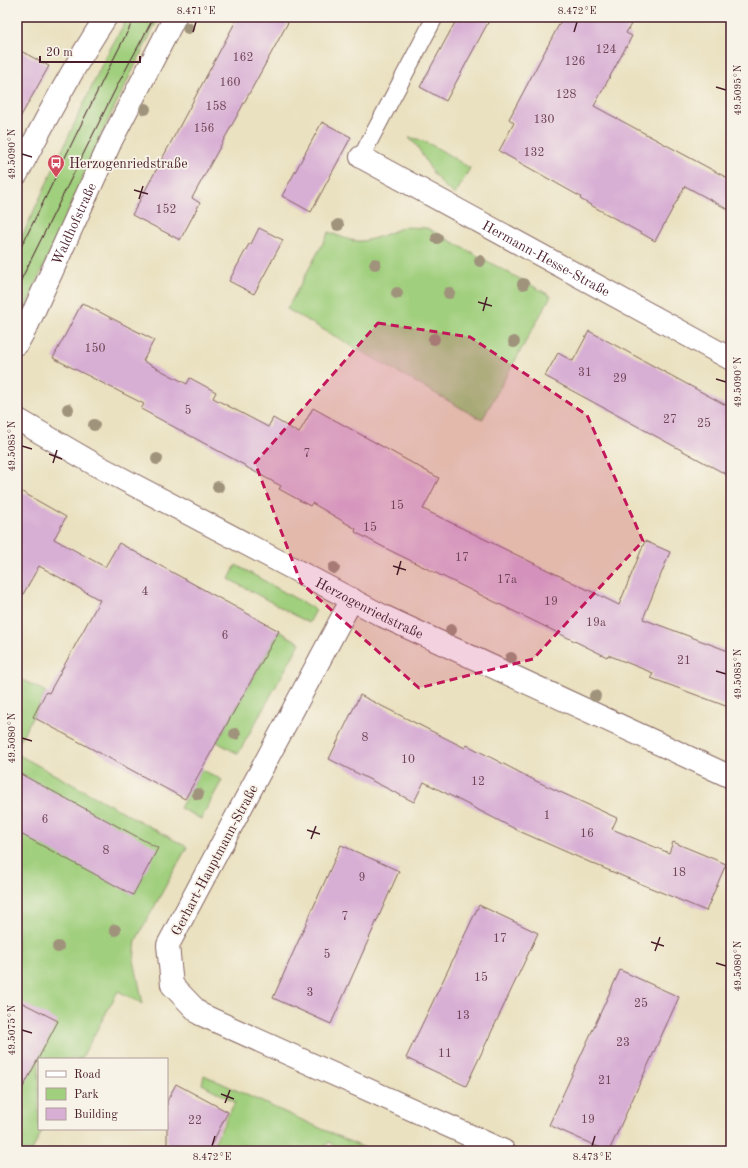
<svg xmlns="http://www.w3.org/2000/svg" width="748" height="1168" font-family="'Old Standard TT',serif">
<style>
.green{fill:#a0cf7d;stroke:#757754}
.building{fill:#d8afd4}
.lines{fill:none;stroke-linecap:round;stroke-linejoin:round}
.service-casing{stroke:#82635f;stroke-width:18}
.minor-casing{stroke:#82635f;stroke-width:24}
.tertiary-casing{stroke:#82635f;stroke-width:24}
.service{stroke:#fff;stroke-width:16}
.minor{stroke:#fff;stroke-width:22}
.tertiary{stroke:#fff;stroke-width:22}
.tram{stroke:#4a1f2b;stroke-width:1}
.tree{fill:#a0937c}
.marked{fill:#c2185b;fill-opacity:0.2;stroke:#c2185b;stroke-width:3;stroke-dasharray:8 5;stroke-linejoin:round}
.ticks{fill:none;stroke:#4a1f2b;stroke-width:1.5}
.labels{text-anchor:middle;stroke-width:3.5;stroke-linejoin:round;paint-order:stroke}
.number-label{font-size:12px;fill:#6e4355}
.poi-label{font-size:14px;fill:#4a1f2b;stroke:#f7f3e8;text-anchor:start}
.street-label{font-size:14px;fill:#4a1f2b;stroke:#f7f3e8}
.neatline{fill:none;stroke:#4a1f2b;stroke-width:1.5}
.ticks-label{font-size:10px;text-anchor:middle;fill:#4a1f2b}
</style>
<rect width="100%" height="100%" fill="#f7f3e8"/>
<filter id="ink" filterUnits="userSpaceOnUse"><feTurbulence type="fractalNoise" baseFrequency=".025" numOctaves="2"/><feDisplacementMap in="SourceGraphic" scale="8" xChannelSelector="R" yChannelSelector="G"/><feConvolveMatrix kernelMatrix="1 2 1 2 8 2 1 2 1" color-interpolation-filters="sRGB"/></filter>
<filter id="wash" filterUnits="userSpaceOnUse"><feTurbulence type="fractalNoise" baseFrequency=".012" numOctaves="4" result="noise"/><feDisplacementMap in="SourceGraphic" scale="16" xChannelSelector="R" yChannelSelector="G"/><feGaussianBlur stdDeviation="0.9" result="paint"/><feColorMatrix in="noise" values="0 0 0 0 0 0 0 0 0 0 0 0 0 0 0 0 0 1.4 0 .05"/><feComposite in="paint" operator="in"/></filter>
<g filter="url(#wash)">
<rect width="100%" height="100%" fill="#eae1c0"/>
<g class="green">
<polygon points="128,17 154,17 158,19 109,118 24,311 17,306 17,247 105,58"/>
<path d="M409,138C425,137 455,160 470,168L455,195L443,185L433,173L417,146Z"/>
<path d="M404,227L427,228L551,296L482,420L287,309L329,232C339,236 351,242 362,241C377,239 391,232 404,227Z"/>
<polygon points="236,565 316,610 309,623 229,579"/>
<polygon points="279,631 300,643 238,754 217,742"/>
<polygon points="17,677 46,692 17,746"/>
<polygon points="17,754 187,847 136,940 134,960 143,1004 118,991 81,1059 39,1059 39,1129 43,1129 32,1151 17,1151"/>
<polygon points="201,769 222,780 201,819 180,808"/>
<polygon points="204,1075 251,1097 371,1151 341,1151 329,1142 321,1151 210,1151 235,1102 202,1084"/>
</g>
<g id="blocks">
<g class="building">
<polygon points="238,17 291,17 192,198 200,203 180,240 132,215"/>
<polygon points="458,17 491,17 446,101 420,87"/>
<polygon points="563,17 635,17 626,33 632,36 594,106 731,180 731,211 685,186 655,241 580,199 581,197 499,151 514,123 509,119"/>
<polygon points="17,49 49,66 17,123"/>
<polygon points="322,122 351,137 311,212 282,196"/>
<polygon points="259,228 283,240 254,294 229,281 249,244 251,244"/>
<polygon points="82,303 154,340 143,361 187,384 190,378 216,392 213,398 268,427 273,418 299,433 313,408 439,478 423,509 619,605 645,541 670,552 643,619 731,652 731,708 651,678 653,673 608,655 607,657 389,550 355,532 356,529 312,503 310,506 279,489 281,486 246,467 246,466 141,409 144,404 53,358"/>
<polygon points="589,331 731,408 731,477 545,376 558,353 573,361"/>
<polygon points="17,489 66,517 54,539 105,567 119,543 279,631 185,799 33,717 46,692 49,693 100,600 39,566 17,605"/>
<polygon points="360,695 465,748 467,745 536,781 617,818 612,829 669,853 673,842 726,864 706,911 596,865 519,831 424,782 414,802 329,759"/>
<polygon points="17,772 158,848 133,895 17,832"/>
<polygon points="341,845 399,871 331,1024 273,998"/>
<polygon points="479,905 538,933 466,1086 406,1058"/>
<polygon points="620,970 679,997 609,1151 607,1151 549,1125"/>
<polygon points="17,1000 58,1021 17,1099"/>
<polygon points="176,1084 228,1112 208,1151 167,1151 167,1101"/>
</g>
</g>
</g>
<g filter="url(#ink)">
<use href="#blocks" fill-opacity="0" stroke="#82635f" stroke-width="1"/>
<g class="lines">
<defs>
<polyline id="service" points="361,157 435,17"/>
<g id="minor">
<path id="s1" d="M361,157L731,359"/>
<polyline points="352,599 168,945 172,985 200,1014 504,1151"/>
</g>
<g id="tertiary">
<path d="M17,174C45,121 73,67 106,17"/>
<path id="s2" d="M17,344L28,324L112,139L175,17"/>
<path id="s3" d="M17,419L96,465L383,616L731,777"/>
</g>
</defs>
<use href="#service" class="service-casing"/>
<use href="#minor" class="minor-casing"/>
<use href="#tertiary" class="tertiary-casing"/>
<use href="#service" class="service"/>
<use href="#minor" class="minor"/>
<use href="#tertiary" class="tertiary"/>
<g class="tram">
<path d="M17,255C57,176 94,95 135,17"/>
<polyline points="17,288 118,84 154,17"/>
</g>
</g>
<g class="tree">
<circle cx="188" cy="28" r="6"/>
<circle cx="145" cy="109" r="6"/>
<circle cx="338" cy="225" r="6"/>
<circle cx="437" cy="238" r="6"/>
<circle cx="480" cy="261" r="6"/>
<circle cx="375" cy="264" r="6"/>
<circle cx="523" cy="284" r="6"/>
<circle cx="397" cy="293" r="6"/>
<circle cx="449" cy="293" r="6"/>
<circle cx="434" cy="339" r="6"/>
<circle cx="514" cy="342" r="6"/>
<circle cx="68" cy="409" r="6"/>
<circle cx="94" cy="425" r="6"/>
<circle cx="157" cy="459" r="6"/>
<circle cx="218" cy="487" r="6"/>
<circle cx="334" cy="568" r="6"/>
<circle cx="451" cy="630" r="6"/>
<circle cx="511" cy="658" r="6"/>
<circle cx="595" cy="696" r="6"/>
<circle cx="235" cy="734" r="6"/>
<circle cx="198" cy="794" r="6"/>
<circle cx="115" cy="930" r="6"/>
<circle cx="58" cy="947" r="6"/>
</g>
</g>
<path class="marked" d="M378,323L470,337L587,415L643,541L533,659L419,688L301,583L255,463Z"/>
<path class="ticks" d="M193,32L196,22M574,32L577,22M716,87L726,90M22,154L32,157M134,190L148,194M139,199L143,186M478,302L492,306M483,311L487,297M716,379L726,382M22,446L32,449M49,454L62,459M53,463L57,450M393,566L406,570M397,575L401,561M716,671L726,674M22,738L32,741M307,830L320,834M311,839L316,826M651,942L664,946M655,951L660,937M716,963L726,966M22,1030L32,1033M221,1094L234,1099M225,1103L230,1090M212,1146L215,1136M592,1146L595,1136"/>
<defs>
<symbol id="bus-pin" viewBox="-11 -11 22 30"><path d="M0 17L-7.5 6A9.5 9.5 0 1 1 7.5 6Z" fill="#d1495b" stroke="#f7f3e8"/><path d="M-5-6H5V4H4V6H2V4H-2V6H-4V4H-5ZM-3.5-4V0h7V-4ZM-3.5 1.2v1.5H-2V1.2ZM2 1.2v1.5H3.5V1.2Z" fill="#fff"/></symbol>
</defs>
<g fill-rule="evenodd">
<use href="#bus-pin" x="46" y="153" width="20" height="27"/>
</g>
<g class="labels">
<g class="number-label">
<text x="606" y="53">124</text>
<text x="243" y="61">162</text>
<text x="575" y="65">126</text>
<text x="230" y="86">160</text>
<text x="566" y="98">128</text>
<text x="216" y="110">158</text>
<text x="544" y="123">130</text>
<text x="204" y="132">156</text>
<text x="534" y="156">132</text>
<text x="166" y="213">152</text>
<text x="95" y="352">150</text>
<text x="585" y="376">31</text>
<text x="620" y="382">29</text>
<text x="188" y="414">5</text>
<text x="670" y="423">27</text>
<text x="704" y="427">25</text>
<text x="307" y="457">7</text>
<text x="397" y="509">15</text>
<text x="370" y="531">15</text>
<text x="462" y="561">17</text>
<text x="507" y="583">17a</text>
<text x="145" y="595">4</text>
<text x="551" y="605">19</text>
<text x="596" y="626">19a</text>
<text x="225" y="639">6</text>
<text x="684" y="664">21</text>
<text x="365" y="741">8</text>
<text x="408" y="763">10</text>
<text x="478" y="785">12</text>
<text x="547" y="819">1</text>
<text x="45" y="823">6</text>
<text x="587" y="837">16</text>
<text x="106" y="854">8</text>
<text x="679" y="876">18</text>
<text x="362" y="881">9</text>
<text x="345" y="920">7</text>
<text x="500" y="942">17</text>
<text x="327" y="958">5</text>
<text x="481" y="981">15</text>
<text x="310" y="996">3</text>
<text x="641" y="1007">25</text>
<text x="463" y="1019">13</text>
<text x="623" y="1046">23</text>
<text x="445" y="1057">11</text>
<text x="605" y="1084">21</text>
<text x="588" y="1123">19</text>
<text x="195" y="1124">22</text>
</g>
<g class="poi-label">
<text x="69" y="168">Herzogenriedstraße</text>
</g>
<g class="street-label">
<text dy="5" stroke="none"><textPath href="#s2" startOffset="133">Waldhofstraße</textPath></text>
<text dy="5" stroke="none"><textPath href="#s1" startOffset="211">Hermann-Hesse-Straße</textPath></text>
<text dy="5" stroke="none"><textPath href="#s3" startOffset="400">Herzogenriedstraße</textPath></text>
<text transform="translate(214 860) rotate(-62)" y="5">Gerhart-Hauptmann-Straße</text>
</g>
</g>
<rect width="748" height="1168" fill="none" stroke="#f7f3e8" stroke-width="44"/>
<rect x="38" y="1058" width="130" height="72" fill="#f7f3e8" stroke="#b29e9c"/>
<rect x="46" y="1071" width="20" height="6" fill="#ffffff" stroke="#b29e9c"/>
<text x="74" y="1078" font-size="12" fill="#4a1f2b">Road</text>
<rect x="46" y="1088" width="20" height="12" fill="#a0cf7d" stroke="#b29e9c"/>
<text x="74" y="1098" font-size="12" fill="#4a1f2b">Park</text>
<rect x="46" y="1108" width="20" height="12" fill="#d8afd4" stroke="#b29e9c"/>
<text x="74" y="1118" font-size="12" fill="#4a1f2b">Building</text>
<path d="M40 56v6h100v-6" fill="none" stroke="#4a1f2b" stroke-width="2"/>
<text x="46" y="56" font-size="12" fill="#4a1f2b" stroke="#f7f3e8" stroke-width="3" paint-order="stroke">20 m</text>
<rect x="22" y="22" width="704" height="1124" class="neatline"/>
<g class="ticks-label">
<text x="196" y="14">8.471°E</text>
<text x="577" y="14">8.472°E</text>
<text transform="translate(737 90) rotate(-90)" y="4">49.5095°N</text>
<text transform="translate(11 154) rotate(-90)" y="4">49.5090°N</text>
<text transform="translate(737 382) rotate(-90)" y="4">49.5090°N</text>
<text transform="translate(11 446) rotate(-90)" y="4">49.5085°N</text>
<text transform="translate(737 674) rotate(-90)" y="4">49.5085°N</text>
<text transform="translate(11 738) rotate(-90)" y="4">49.5080°N</text>
<text transform="translate(737 966) rotate(-90)" y="4">49.5080°N</text>
<text transform="translate(11 1030) rotate(-90)" y="4">49.5075°N</text>
<text x="212" y="1160">8.472°E</text>
<text x="592" y="1160">8.473°E</text>
</g>
</svg>
